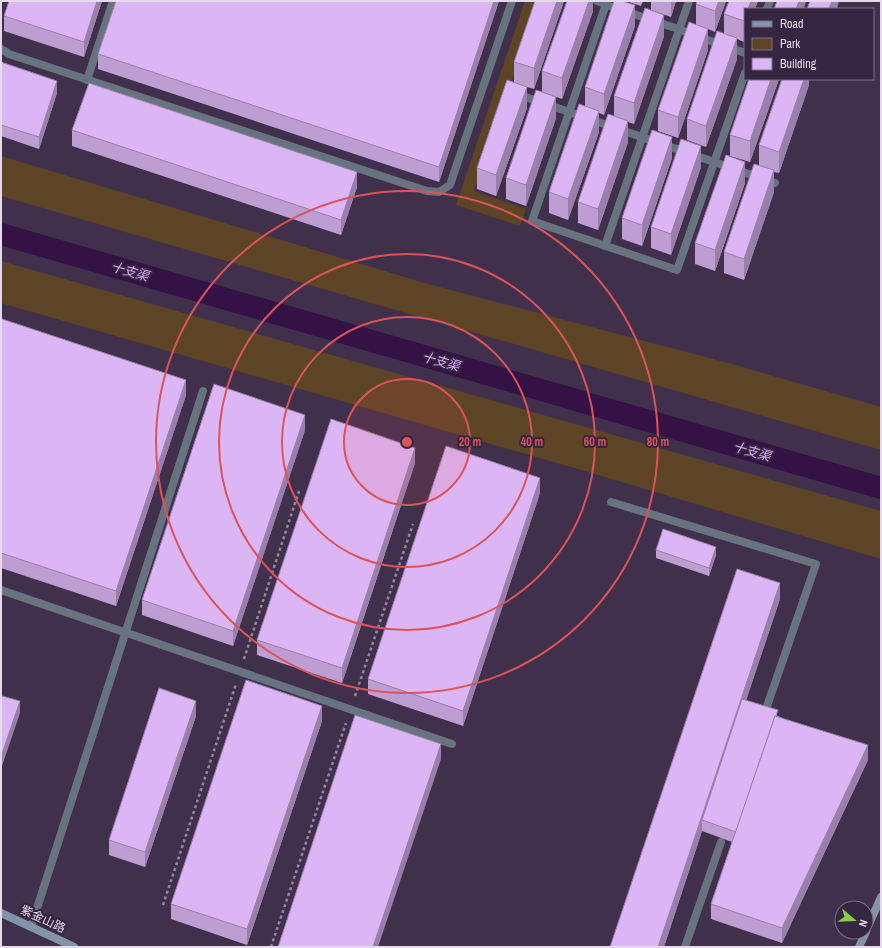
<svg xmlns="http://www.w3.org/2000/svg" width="882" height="948" font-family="'Archivo Narrow','Noto Sans SC',sans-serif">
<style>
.green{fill:#5d4424}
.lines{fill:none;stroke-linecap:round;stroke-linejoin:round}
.canal{stroke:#341245;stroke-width:22}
.path{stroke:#95879e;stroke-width:2.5;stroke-dasharray:3 3;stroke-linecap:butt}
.lane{stroke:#687380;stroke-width:8}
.secondary{stroke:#8294a8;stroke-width:8}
.wall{fill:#bd9dd2}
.shaded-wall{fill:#9a7fab}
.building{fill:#dcb6f4;stroke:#9a7fab}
.ring{fill:none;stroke:#da5459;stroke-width:2}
.labels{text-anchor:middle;stroke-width:4;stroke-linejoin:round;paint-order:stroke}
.street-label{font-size:12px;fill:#e5daec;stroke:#372641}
.water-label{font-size:13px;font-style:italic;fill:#dba8fa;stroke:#372641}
.centre{fill:#da5459;stroke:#372641;stroke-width:2}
.ring-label{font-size:12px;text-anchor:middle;font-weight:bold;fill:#da5459;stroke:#372641;stroke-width:4;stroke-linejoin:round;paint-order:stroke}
</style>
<rect width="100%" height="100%" fill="#41304c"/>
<g class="green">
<polygon points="525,1 539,1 474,191 526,209 520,226 456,205"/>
<polygon points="1,156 428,284 732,364 881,407 881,450 1,196"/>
<polygon points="1,261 881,511 881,559 578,469 1,303"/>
</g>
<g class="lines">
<polyline class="canal" points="1,234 881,488"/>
<g class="path">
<polyline points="244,659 300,488"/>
<polyline points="355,696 413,524"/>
<polyline points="163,905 236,684"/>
<polyline points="271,947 346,723"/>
</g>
<g class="lane">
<polyline points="597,1 610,6"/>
<polyline points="607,1 532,221 677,270 745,73"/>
<polyline points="767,9 770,1"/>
<polyline points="625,11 684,31"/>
<polyline points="699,37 745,53"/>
<polyline points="1,49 9,54 427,191 439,192 450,185 512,1"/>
<polyline points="87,80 113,1"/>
<polyline points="517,94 775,183"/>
<polyline points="605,246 689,1"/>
<polyline points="611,502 816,564 765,712"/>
<polyline points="1,590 452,744"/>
<polyline points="31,927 203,391"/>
<polyline points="685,947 721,842"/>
</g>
<g class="secondary">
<polyline points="1,913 74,947"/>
<polyline points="866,931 881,897"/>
<polyline points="859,947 866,932"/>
</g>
</g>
<g class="wall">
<polygon points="9,1 102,1 84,57 4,31 4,16"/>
<polygon points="116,1 499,1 439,182 98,69 98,54"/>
<polygon points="564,1 534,89 527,87 527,108 496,196 477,189 477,168 514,82 514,62"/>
<polygon points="593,1 593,11 562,99 542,92 542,71"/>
<polygon points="626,1 643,1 641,6"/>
<polygon points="651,1 676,1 671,17 651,10"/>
<polygon points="697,1 726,1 715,32 708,29 708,50 678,138 658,131 658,110 696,25 696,4"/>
<polygon points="758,1 755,9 745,9 745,39 744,42 737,39 737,59 706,147 687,140 687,119 724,34 724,14"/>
<polygon points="635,26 604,115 599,113 599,132 568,220 549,213 549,192 585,106 585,87"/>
<polygon points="664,36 634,124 628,122 628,142 598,230 578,223 578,202 614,116 614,96"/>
<polygon points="1,62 57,93 39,149 1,136"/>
<polygon points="779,79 750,162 730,156 730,135"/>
<polygon points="809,79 809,85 779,173 774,172 774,192 744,280 724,273 724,252 759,165 759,145"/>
<polygon points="556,118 526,206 506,199 506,178"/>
<polygon points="72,130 357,187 341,235 72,146"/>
<polygon points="672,158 642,246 622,239 622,218"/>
<polygon points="701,167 671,255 651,248 651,227"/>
<polygon points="745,183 715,271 695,264 695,243"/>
<polygon points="1,321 186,395 116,606 1,568"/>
<polygon points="305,430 233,646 142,615 142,600"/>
<polygon points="415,463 342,683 257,655 257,640"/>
<polygon points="540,493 463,726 368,694 368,679"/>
<polygon points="656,550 716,555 709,576 656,558"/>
<polygon points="780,599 746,700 778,716 868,760 782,943 711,919 711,904 732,842 702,831 664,947 610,947"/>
<polygon points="196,716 145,867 109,855 109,840"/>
<polygon points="322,721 247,945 171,919 171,904"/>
</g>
<g class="shaded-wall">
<polygon points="97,1 102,1 84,57 84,42"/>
<polygon points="494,1 499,1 439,182 439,167"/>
<polygon points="557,1 564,1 534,89 534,68"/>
<polygon points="589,1 593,1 593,11 562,99 562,78"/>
<polygon points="671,1 676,1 671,17"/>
<polygon points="719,1 726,1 715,32 715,11"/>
<polygon points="751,1 758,1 755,9 748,9"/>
<polygon points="799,1 806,1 804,9 796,9"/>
<polygon points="832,1 839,1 837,9 829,9"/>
<polygon points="635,5 635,26 604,115 604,94"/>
<polygon points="664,15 664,36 634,124 634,103"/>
<polygon points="745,18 745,39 744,42 744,21"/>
<polygon points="708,29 708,50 678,138 678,117"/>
<polygon points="737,38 737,59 706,147 706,126"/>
<polygon points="771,79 779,79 750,162 750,141"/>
<polygon points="804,79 809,79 809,85 779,173 779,152"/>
<polygon points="57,81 57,93 39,149 39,137"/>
<polygon points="527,87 527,108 496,196 496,175"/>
<polygon points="556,97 556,118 526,206 526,185"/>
<polygon points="599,111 599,132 568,220 568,199"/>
<polygon points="628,121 628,142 598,230 598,209"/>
<polygon points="672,137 672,158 642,246 642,225"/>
<polygon points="701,146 701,167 671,255 671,234"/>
<polygon points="745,162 745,183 715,271 715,250"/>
<polygon points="774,170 774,192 744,280 744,259"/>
<polygon points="357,172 357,187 341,235 341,220"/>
<polygon points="186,380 186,395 116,606 116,591"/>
<polygon points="305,415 305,430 233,646 233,631"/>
<polygon points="415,448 415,463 342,683 342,668"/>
<polygon points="540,478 540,493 463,726 463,711"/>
<polygon points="716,547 716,555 709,576 709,568"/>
<polygon points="780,583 780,599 706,821 702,820 702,831 664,947 658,947"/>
<polygon points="20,701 20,713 1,769 1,757"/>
<polygon points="196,701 196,716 145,867 145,852"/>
<polygon points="322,706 322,721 247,945 247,929"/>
<polygon points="441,744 441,759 378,947 373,947"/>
<polygon points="868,745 868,760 782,943 782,928"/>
</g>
<g class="building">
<polygon points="9,1 97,1 84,42 4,16"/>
<polygon points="116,1 494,1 439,167 98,54"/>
<polygon points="535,1 557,1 534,68 514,62"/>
<polygon points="567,1 589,1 562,78 542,71"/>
<polygon points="614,1 622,1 635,5 604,94 585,87"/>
<polygon points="697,1 719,1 715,11 696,4"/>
<polygon points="729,1 751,1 748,9 745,9 745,18 744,21 724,14"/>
<polygon points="777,1 799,1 796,9 774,9"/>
<polygon points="810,1 832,1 829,9 807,9"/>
<polygon points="645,8 664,15 634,103 614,96"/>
<polygon points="689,22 708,29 678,117 658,110"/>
<polygon points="717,31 737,38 706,126 687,119"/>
<polygon points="1,62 57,81 39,137 1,125"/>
<polygon points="749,79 771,79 750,141 730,135"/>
<polygon points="782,79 804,79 779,152 759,145"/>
<polygon points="507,80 527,87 496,175 477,168"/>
<polygon points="89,83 357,172 341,220 72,130"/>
<polygon points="536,90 556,97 526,185 506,178"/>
<polygon points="579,104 599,111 568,199 549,192"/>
<polygon points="608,114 628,121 598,209 578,202"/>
<polygon points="652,130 672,137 642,225 622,218"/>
<polygon points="681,139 701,146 671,234 651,227"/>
<polygon points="726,155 745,162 715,250 695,243"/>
<polygon points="754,164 774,170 744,259 724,252"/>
<polygon points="2,319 186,380 116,591 1,553 1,321"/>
<polygon points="214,384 305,415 233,631 142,600"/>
<polygon points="331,419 415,448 342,668 257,640"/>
<polygon points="446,446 540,478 463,711 368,679"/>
<polygon points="663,529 716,547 709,568 656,550"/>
<polygon points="737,569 780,583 658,947 610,947"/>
<polygon points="246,680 322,706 247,929 171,904"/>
<polygon points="159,688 196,701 145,852 109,840"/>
<polygon points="2,696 20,701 1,757 1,699"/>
<polygon points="742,699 778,710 776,716 775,716 736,832 702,820"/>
<polygon points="355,715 441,744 373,947 278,947"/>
<polygon points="775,716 868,745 782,928 711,904"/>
</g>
<circle cx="407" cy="442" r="63" fill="#da5459" fill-opacity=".12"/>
<g class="ring">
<circle cx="407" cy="442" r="63"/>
<circle cx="407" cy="442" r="125"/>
<circle cx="407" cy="442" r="188"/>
<circle cx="407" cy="442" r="251"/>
</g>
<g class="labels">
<g class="street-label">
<text transform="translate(43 919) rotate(25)" y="4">紫金山路</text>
</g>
<g class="water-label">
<text transform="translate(130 271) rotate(16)" y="5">十支渠</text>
<text transform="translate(441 361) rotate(16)" y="5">十支渠</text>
<text transform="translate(752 451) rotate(16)" y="5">十支渠</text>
</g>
</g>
<circle cx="407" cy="442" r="6" class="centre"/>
<g class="ring-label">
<text x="470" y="446">20 m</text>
<text x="532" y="446">40 m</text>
<text x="595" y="446">60 m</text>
<text x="658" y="446">80 m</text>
</g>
<rect width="882" height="948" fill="none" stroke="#e5daec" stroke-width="4"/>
<rect x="744" y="8" width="130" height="72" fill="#372641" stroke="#7d6e85"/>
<rect x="752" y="21" width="20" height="6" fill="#8294a8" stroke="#7d6e85"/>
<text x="780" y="28" font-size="12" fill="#e5daec">Road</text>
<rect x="752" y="38" width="20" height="12" fill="#5d4424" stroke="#7d6e85"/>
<text x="780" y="48" font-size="12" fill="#e5daec">Park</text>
<rect x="752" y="58" width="20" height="12" fill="#dcb6f4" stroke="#7d6e85"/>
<text x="780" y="68" font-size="12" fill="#e5daec">Building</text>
<g transform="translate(854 920) rotate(109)"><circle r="19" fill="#372641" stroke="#7d6e85"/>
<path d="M0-3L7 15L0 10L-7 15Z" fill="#8bce47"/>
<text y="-6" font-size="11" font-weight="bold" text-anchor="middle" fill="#e5daec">N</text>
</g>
</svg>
